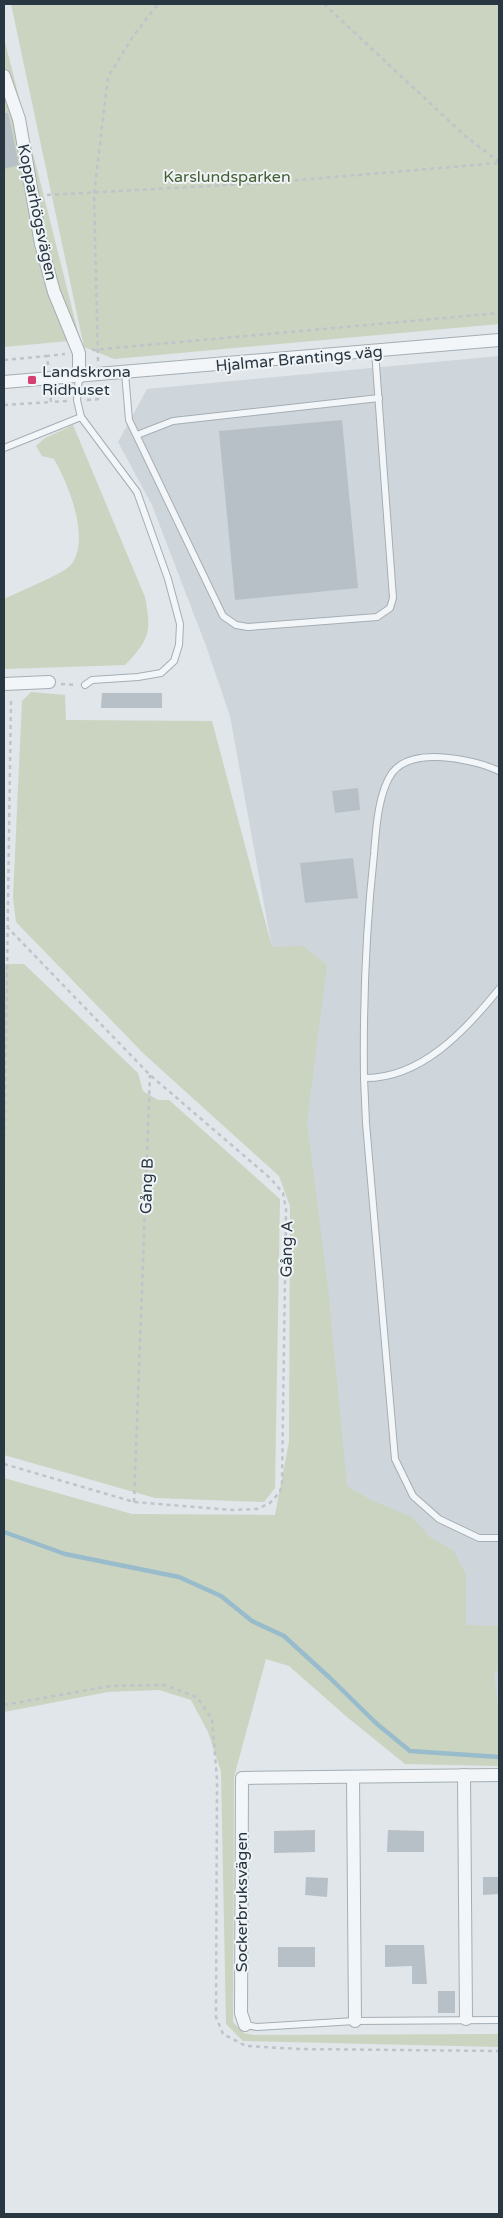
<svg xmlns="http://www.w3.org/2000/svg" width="503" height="2218" font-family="'Varela Round',sans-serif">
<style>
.built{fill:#ced6dc}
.green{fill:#cad4c1}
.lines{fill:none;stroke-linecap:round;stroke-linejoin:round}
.stream{stroke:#99bccc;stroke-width:4.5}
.building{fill:#b7c0c7}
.service-casing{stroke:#a5aeb4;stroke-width:8}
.minor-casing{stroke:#a5aeb4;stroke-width:14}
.path{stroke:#bec4c9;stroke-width:2.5;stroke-dasharray:4 4;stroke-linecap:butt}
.service{stroke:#f3f6f8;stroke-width:6}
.minor{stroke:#f3f6f8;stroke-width:12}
.poi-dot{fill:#d63f72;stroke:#f0f4f7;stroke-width:2}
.labels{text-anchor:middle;stroke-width:4;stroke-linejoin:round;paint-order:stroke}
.park-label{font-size:16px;fill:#455f34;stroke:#f0f4f7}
.street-label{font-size:16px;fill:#283742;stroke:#f0f4f7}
.poi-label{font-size:16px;fill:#283742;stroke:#f0f4f7;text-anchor:start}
</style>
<rect width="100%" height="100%" fill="#e0e6ea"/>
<polygon class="built" points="499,356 499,1763 346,1489 301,1109 230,716 206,646 152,505 118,442 147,389"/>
<g class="green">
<polygon points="11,4 499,4 499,324 114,359 84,347"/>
<polygon points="4,38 80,340 4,347"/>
<path d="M73,425L145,597C152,632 149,640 125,665L4,669V599C16,593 62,574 70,566C92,541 68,483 54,459L42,456L36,446L45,438Z"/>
<polygon points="31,692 65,695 66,720 212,721 272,947 303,946 327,965 307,1122 328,1287 347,1486 373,1501 412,1517 430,1537 454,1551 466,1575 466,1625 499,1626 499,1670 494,1672 499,1717 499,1766 405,1764 347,1717 289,1666 266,1659 234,1777 233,2022 244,2033 253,2035 499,2034 499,2047 243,2041 226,2024 221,1771 208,1732 191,1700 159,1690 108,1692 4,1712 4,1478 132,1514 275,1515 289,1442 290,1206 279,1176 144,1054 16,922 13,898 22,701"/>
<polygon points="4,964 24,964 138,1073 143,1091 158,1100 169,1100 280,1199 275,1488 264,1502 155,1498 4,1455"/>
</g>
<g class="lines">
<polyline class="stream" points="4,1532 65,1554 179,1577 221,1596 252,1621 284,1636 330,1678 377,1724 410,1751 499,1757"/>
</g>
<g class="building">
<polygon points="4,113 8,113 19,165 4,169"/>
<polygon points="342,420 358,588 235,600 219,431"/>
<polygon points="102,693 162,693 162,708 101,708"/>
<polygon points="358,788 360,810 335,813 332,791"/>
<polygon points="353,858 358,898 305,903 300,863"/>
<polygon points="315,1830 315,1852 274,1853 274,1831"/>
<polygon points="388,1830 424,1831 424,1852 387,1852"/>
<polygon points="306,1877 328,1878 327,1897 305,1895"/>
<polygon points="483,1877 499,1877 499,1894 483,1895"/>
<polygon points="385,1945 424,1945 427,1984 412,1984 412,1966 385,1967"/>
<rect x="278" y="1947" width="37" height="20"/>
<rect x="438" y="1991" width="17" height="22"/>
</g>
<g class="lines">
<defs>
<g id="service">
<polyline points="125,373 129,420 223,616 236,625 248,627 377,617 390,608 393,598 375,351"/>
<polyline points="81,417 137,492 168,579 180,624 179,645 174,661 161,673 138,677 92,680 85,685"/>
<polyline points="137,435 173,421 379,398"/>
<polyline points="4,448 81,417 77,400 79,377"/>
<path d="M499,771C473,759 412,746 392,773C378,793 376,830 374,854C366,928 363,1003 364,1078C421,1079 466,1030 499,989"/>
<polyline points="364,1078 366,1123 395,1459 413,1496 439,1519 479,1538 499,1538"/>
<polyline points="245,2025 257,2027 355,2021 499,2020"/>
</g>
<g id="minor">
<polyline points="4,76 19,119 41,244 54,292 79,353 79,377"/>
<polyline points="4,382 499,340"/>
<polyline points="4,684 49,682"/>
<polyline points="464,1775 466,2019"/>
<polyline points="353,1777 355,2021"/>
<polyline points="245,2025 241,2013 242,1778 499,1775"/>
</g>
</defs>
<use href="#service" class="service-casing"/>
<use href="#minor" class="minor-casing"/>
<g class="path">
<polyline points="324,4 464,135 499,162"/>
<polyline points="47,195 263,183 499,163"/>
<polyline points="92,350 499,313"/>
<polyline points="4,360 47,356"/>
<polyline points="98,361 94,194 108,77 134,35 158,4"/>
<polyline points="48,365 47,356 65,354"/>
<polyline points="50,390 51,402 67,401"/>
<polyline points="87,400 100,399 99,387"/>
<polyline points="4,405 51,402"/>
<polyline points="61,684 76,685"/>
<polyline points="4,1177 11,698"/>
<polyline points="4,1464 134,1502 232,1510 257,1509 270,1503 280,1492 282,1483 286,1209 283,1193 270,1178 150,1075 8,928"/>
<polyline points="134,1502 150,1075"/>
<polyline points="4,1705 110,1686 164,1685 197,1697 212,1719 217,1779 216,2017 223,2034 246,2046 299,2049 499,2051"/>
</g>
<use href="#service" class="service"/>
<use href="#minor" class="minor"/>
</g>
<rect class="poi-dot" x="27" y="375" width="10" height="10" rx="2.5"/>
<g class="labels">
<g class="park-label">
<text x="227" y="182">Karslundsparken</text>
</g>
<g class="street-label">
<text transform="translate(38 212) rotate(78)" y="6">Kopparhögsvägen</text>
<text transform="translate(299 358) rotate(-5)" y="6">Hjalmar Brantings väg</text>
<text transform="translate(146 1186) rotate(-88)" y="6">Gång B</text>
<text transform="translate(286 1249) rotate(-89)" y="6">Gång A</text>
<text transform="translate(241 1902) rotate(-90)" y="6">Sockerbruksvägen</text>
</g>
<g class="poi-label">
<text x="42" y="377">Landskrona<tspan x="42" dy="18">Ridhuset</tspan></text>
</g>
</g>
<rect width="503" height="2218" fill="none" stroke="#283742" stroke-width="10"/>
</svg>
